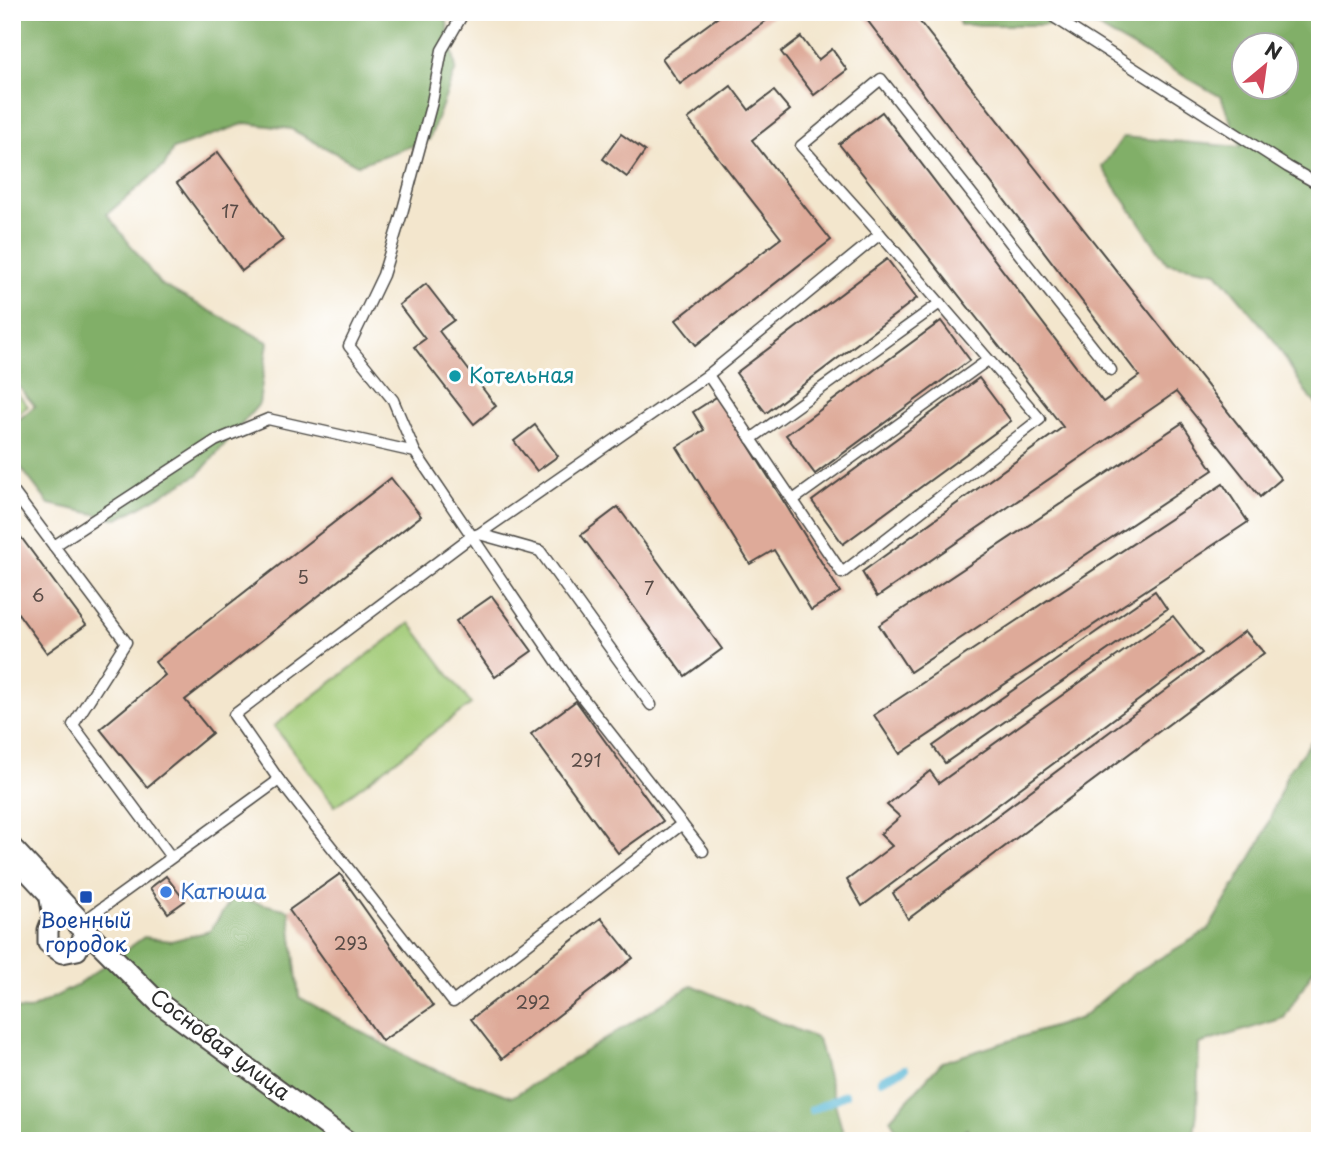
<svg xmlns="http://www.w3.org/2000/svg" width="1332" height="1153" font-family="'Playpen Sans',sans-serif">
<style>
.green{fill:#a2cb77;stroke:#667b51;stroke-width:2}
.forest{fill:#81af68;stroke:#566d4a;stroke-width:2;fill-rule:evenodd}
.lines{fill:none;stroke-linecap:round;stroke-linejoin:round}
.stream{stroke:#56b6d4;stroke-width:8}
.building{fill:#deaa99}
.service-casing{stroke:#494743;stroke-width:13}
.minor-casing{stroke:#494743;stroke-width:23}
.tertiary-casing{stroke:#494743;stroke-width:28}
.service{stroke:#fff;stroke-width:10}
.minor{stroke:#fff;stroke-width:19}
.tertiary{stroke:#fff;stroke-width:24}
.culture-dot{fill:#0f9aa8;stroke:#fff;stroke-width:2.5}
.shop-dot{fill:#3f7fe0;stroke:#fff;stroke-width:2.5}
.transit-dot{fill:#1a4fb4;stroke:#fff;stroke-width:2.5}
.labels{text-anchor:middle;stroke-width:6;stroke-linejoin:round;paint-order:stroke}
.number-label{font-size:18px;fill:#584b46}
.culture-label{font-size:21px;fill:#0d838f;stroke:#fff;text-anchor:start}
.shop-label{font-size:21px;fill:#366cbe;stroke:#fff;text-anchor:start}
.transit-label{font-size:21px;fill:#164399;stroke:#fff}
.street-label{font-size:21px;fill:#2b2b2b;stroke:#fff}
</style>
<rect width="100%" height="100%" fill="#fff"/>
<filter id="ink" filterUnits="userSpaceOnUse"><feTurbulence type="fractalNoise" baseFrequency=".0143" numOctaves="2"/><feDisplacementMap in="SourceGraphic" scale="14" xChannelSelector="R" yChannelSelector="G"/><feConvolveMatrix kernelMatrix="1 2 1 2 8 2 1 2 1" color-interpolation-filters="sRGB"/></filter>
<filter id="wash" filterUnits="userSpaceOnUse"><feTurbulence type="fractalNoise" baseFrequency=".00686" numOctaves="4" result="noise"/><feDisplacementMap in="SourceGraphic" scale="28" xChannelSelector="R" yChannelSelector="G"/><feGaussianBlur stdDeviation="1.57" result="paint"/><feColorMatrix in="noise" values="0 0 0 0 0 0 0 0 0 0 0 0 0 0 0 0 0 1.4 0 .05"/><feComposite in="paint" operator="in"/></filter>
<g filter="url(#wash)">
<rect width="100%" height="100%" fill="#f3e6cd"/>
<g class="green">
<polygon points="12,387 28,406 12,419"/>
<polygon points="410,623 471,704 335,806 274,726"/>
</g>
<g class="forest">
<polygon points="12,12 445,12 456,69 429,140 357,165 291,129 246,123 173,149 165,165 107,214 160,284 268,342 259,404 199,474 118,519 49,504 12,456 12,425 35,406 12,379"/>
<path d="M956,12H1320V407L1309,397L1273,339L1217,272L1167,263L1102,167L1123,137L1241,147L1221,97L1094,25H960ZM1244,46H1286V88H1244Z"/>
<polygon points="1320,730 1320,959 1284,1018 1199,1044 1197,1113 1193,1141 974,1141 967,1129 948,1141 903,1141 890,1119 942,1062 1081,1018 1133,974 1208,930 1262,839 1288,772"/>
<polygon points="233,897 289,910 299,997 420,1064 512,1097 692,985 818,1039 845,1141 12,1141 12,1009 29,1010 76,986 144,937 171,941 210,931"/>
</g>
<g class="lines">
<g class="stream">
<polyline points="881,1080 905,1069"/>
<polyline points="812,1110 845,1095"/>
</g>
</g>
<g id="blocks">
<g class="building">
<polygon points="725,12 778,12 680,84 662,58"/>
<polygon points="861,12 912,12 1281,479 1260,497 1176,392 877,597 862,572 1063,427 839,144 882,112 1103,402 1139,376"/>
<polygon points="801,37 818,60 832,49 847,70 814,95 781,52"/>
<polygon points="731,86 749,110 774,91 790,110 752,140 831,240 696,345 676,320 781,238 688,119"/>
<polygon points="621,134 645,151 627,177 603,159"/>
<polygon points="218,152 283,240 242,271 177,183"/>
<polygon points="887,259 917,298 766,413 736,373"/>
<polygon points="426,284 454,320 439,331 496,406 474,424 414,347 425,339 399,305"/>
<polygon points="941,321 970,360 815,474 786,435"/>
<polygon points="979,378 1011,421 843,544 812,501"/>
<polygon points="718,396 840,592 811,610 774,550 750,564 677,447 704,430 693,412"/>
<polygon points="1182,423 1213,470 910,672 879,625"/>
<polygon points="535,425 558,456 537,471 514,441"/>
<polygon points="391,478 421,516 185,700 212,733 147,787 100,729 165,675 155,662"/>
<polygon points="1223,484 1248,522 900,754 874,715"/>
<polygon points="618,507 722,649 685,676 581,535"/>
<polygon points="12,525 86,625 47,653 12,605"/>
<polygon points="1155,591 1167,609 945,763 933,746"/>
<polygon points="492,596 532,651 495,677 456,621"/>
<polygon points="1173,616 1202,653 862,906 847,880 892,846 880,834 900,817 887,805 930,771 939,783"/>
<polygon points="1245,631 1264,653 908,919 893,893"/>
<polygon points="576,701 663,821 618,853 531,734"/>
<polygon points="340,874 433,1006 382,1041 289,910"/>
<polygon points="166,876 185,901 168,913 150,888"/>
<polygon points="601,918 633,958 502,1059 471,1019"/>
</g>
</g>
</g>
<g filter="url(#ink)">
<use href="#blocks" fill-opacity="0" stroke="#494743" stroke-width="2"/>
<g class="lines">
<defs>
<g id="service">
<polyline points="1046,12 1288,167 1320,185"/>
<polyline points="880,234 801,146 881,79 1111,370"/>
<polyline points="751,439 940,303"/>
<polyline points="415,452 393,400 349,346 383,275 402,213 432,102 442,50 464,12"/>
<polyline points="12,490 126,642 73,725 171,857"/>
<polyline points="793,500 988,360"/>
<polyline points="479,534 540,551 651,705"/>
<polyline points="54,546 215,441 268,419 415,452 574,687 703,851"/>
<polyline points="279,780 453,1002 682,824"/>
<polyline points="80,924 279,780 234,715 472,536 479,534 708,375 880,234 1040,419 842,573 708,375"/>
</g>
<g id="minor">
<polyline points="49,893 53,917 48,930 48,943 62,953 77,950 84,936 80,924"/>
<polyline points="80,924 159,1003 347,1141"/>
</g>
<polyline id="tertiary" points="12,851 80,924"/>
</defs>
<use href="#service" class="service-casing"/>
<use href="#minor" class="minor-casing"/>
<use href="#tertiary" class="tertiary-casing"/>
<use href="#service" class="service"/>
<use href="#minor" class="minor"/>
<use href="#tertiary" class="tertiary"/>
</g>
</g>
<circle class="culture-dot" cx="455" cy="376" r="7"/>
<circle class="shop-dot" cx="166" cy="892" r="7"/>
<rect class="transit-dot" x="79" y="890" width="14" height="14" rx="3.5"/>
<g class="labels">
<g class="number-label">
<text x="230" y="218">17</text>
<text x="303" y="584">5</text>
<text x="649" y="595">7</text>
<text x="38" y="602">6</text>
<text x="586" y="767">291</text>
<text x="351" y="950">293</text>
<text x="533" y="1009">292</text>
</g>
<g class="culture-label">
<text x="469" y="383">Котельная</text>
</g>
<g class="shop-label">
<text x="180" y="899">Катюша</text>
</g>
<g class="transit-label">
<text x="86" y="928">Военный<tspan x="86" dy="24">городок</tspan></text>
</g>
<g class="street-label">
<text transform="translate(220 1045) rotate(37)" y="7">Сосновая улица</text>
</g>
</g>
<rect width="1332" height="1153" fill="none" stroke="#fff" stroke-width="42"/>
<g transform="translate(1265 66) rotate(29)"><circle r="33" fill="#ffffff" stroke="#aaaaaa" stroke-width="2"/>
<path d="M0-5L12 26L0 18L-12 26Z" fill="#d1495b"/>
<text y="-10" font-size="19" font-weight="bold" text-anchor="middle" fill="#2b2b2b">N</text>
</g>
</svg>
